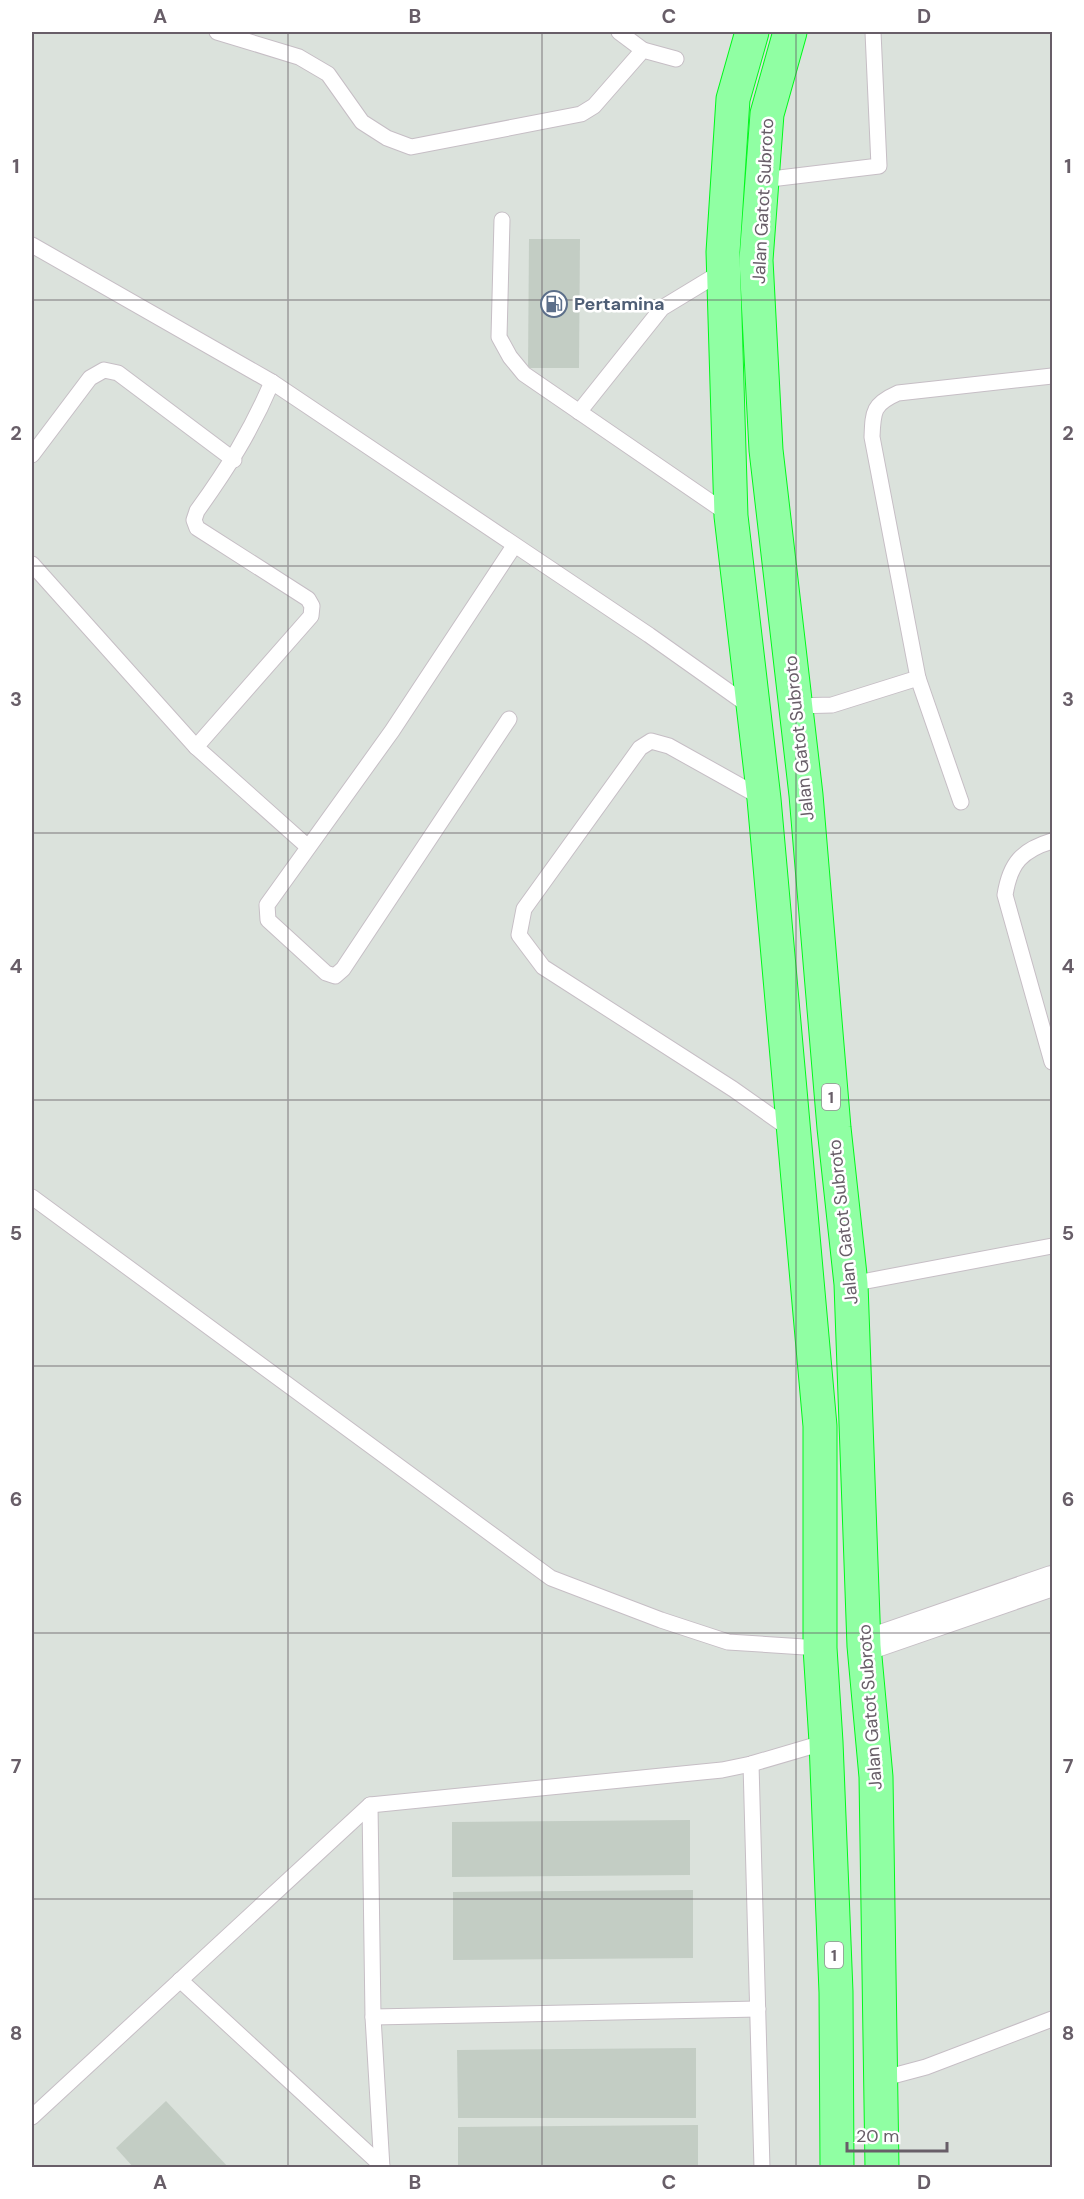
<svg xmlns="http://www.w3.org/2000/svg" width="1084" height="2199" font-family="'DM Sans',sans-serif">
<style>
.industrial{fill:#dbe2dc}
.building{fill:#c3cdc4}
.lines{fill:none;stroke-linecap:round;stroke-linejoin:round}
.lane-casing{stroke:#c6bec5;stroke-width:17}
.street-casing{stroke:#c6bec5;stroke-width:32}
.highway-casing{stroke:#00f81c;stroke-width:35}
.lane{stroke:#fff;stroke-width:15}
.street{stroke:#fff;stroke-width:30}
.highway{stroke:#90ffa3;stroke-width:33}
.grid{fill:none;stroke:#685e68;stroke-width:1.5;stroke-opacity:0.55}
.labels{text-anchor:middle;stroke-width:5;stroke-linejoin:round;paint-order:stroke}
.shield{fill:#fff;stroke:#958e95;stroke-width:1.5}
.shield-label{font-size:16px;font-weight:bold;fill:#685e68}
.street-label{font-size:18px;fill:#685e68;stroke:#fff}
.service-label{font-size:18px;font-weight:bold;fill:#4e5e75;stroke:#fff;text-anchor:start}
.neatline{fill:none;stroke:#685e68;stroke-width:2}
.grid-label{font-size:20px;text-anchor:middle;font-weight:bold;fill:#685e68}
</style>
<rect width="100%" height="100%" fill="#e6f1e9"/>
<rect class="industrial" x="32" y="32" width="1020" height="2135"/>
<g class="building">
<polygon points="529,239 580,239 579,368 528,368"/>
<polygon points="690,1820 690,1875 452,1877 452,1822"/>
<polygon points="693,1890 693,1958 453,1960 453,1892"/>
<polygon points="696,2048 696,2118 458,2118 457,2050"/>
<polygon points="166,2101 229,2168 134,2168 116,2148"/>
<polygon points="698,2125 698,2168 458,2168 458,2127"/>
</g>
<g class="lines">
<defs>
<g id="lane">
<polyline points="217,32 299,57 328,74 362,122 387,138 411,147 581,114 594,106 643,50 676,59"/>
<polyline points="619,32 643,50"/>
<polyline points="762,180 879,166 873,32"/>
<polyline points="502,220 499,337 510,357 524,374 731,516"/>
<polyline points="32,245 272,382"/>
<polyline points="579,412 662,308 723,271"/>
<polyline points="32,455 90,378 104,370 118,373 234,460"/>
<polyline points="32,564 196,747 308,847"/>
<polyline points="918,678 961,802"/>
<path d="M795,706L832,705L918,678L872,437C873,411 873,404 898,393L1052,376"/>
<polyline points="509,719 343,969 335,976 326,973 268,920 267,905 392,731 514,546"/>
<path d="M196,747L311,616L312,606L308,599L197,528L194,520L197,511C228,468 251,431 272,382L649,635L752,708"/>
<polyline points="764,799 669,746 651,741 640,748 524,909 519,935 543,967 733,1089 791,1130"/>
<path d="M1052,841C1022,850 1010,863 1005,895L1052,1062"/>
<polyline points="32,1197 551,1578 661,1620 728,1642 820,1648"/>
<polyline points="851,1284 1052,1246"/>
<polyline points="751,1764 762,2168"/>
<polyline points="370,1805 373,2017 382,2168"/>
<polyline points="180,1980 382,2166"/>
<polyline points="373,2017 758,2009"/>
<polyline points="881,2079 926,2067 1052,2019"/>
<polyline points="32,2117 370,1805 722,1770 751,1764 826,1742"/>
</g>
<polyline id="street" points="864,1646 1052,1581"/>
<g id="highway">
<polyline points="752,32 733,99 723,252 731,516 764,799 820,1426 820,1648 826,1742 836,1992 837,2168"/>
<polyline points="790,32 767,114 756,260 766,450 806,795 834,1128 851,1284 864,1646 876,1777 882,2168"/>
</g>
</defs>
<use href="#lane" class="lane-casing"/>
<use href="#street" class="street-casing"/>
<use href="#highway" class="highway-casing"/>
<use href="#lane" class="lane"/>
<use href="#street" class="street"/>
<use href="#highway" class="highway"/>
</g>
<path class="grid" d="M288,32V2168M542,32V2168M796,32V2168M32,300H1052M32,566H1052M32,833H1052M32,1100H1052M32,1366H1052M32,1633H1052M32,1899H1052"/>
<defs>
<symbol id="fuel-ring" viewBox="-11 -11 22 22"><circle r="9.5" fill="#fff" stroke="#5c6f8a" stroke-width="1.5"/><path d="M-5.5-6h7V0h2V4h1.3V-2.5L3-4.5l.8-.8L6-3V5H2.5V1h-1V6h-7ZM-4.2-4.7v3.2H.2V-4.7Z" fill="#5c6f8a"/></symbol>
</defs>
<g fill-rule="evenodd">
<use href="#fuel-ring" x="539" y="289" width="30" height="30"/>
</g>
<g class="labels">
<g class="shield">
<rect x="822" y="1084" width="18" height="26" rx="4.5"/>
<rect x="825" y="1942" width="18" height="26" rx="4.5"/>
</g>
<g class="shield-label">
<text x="831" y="1103">1</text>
<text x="834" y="1961">1</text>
</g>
<g class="street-label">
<text transform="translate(763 201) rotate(-87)" y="6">Jalan Gatot Subroto</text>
<text transform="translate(799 738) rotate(-96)" y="6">Jalan Gatot Subroto</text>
<text transform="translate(843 1222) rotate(-96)" y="6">Jalan Gatot Subroto</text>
<text transform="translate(870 1707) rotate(-94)" y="6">Jalan Gatot Subroto</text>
</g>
<g class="service-label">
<text x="574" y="310">Pertamina</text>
</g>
</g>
<rect width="1084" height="2199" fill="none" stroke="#ffffff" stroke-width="66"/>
<path d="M847 2142v9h100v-9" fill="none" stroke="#685e68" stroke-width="3"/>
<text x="856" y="2142" font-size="18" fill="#685e68" stroke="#ffffff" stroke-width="4.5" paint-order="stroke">20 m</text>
<rect x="33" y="33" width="1018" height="2133" class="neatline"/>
<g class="grid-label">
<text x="160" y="23">A</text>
<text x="415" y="23">B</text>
<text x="669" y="23">C</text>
<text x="924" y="23">D</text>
<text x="16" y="173">1</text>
<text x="1068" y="173">1</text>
<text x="16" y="440">2</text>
<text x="1068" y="440">2</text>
<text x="16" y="706">3</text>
<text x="1068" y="706">3</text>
<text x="16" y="973">4</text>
<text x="1068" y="973">4</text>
<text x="16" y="1240">5</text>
<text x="1068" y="1240">5</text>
<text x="16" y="1506">6</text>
<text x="1068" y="1506">6</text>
<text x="16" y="1773">7</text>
<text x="1068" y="1773">7</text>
<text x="16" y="2040">8</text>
<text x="1068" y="2040">8</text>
<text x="160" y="2189">A</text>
<text x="415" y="2189">B</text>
<text x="669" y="2189">C</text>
<text x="924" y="2189">D</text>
</g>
</svg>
